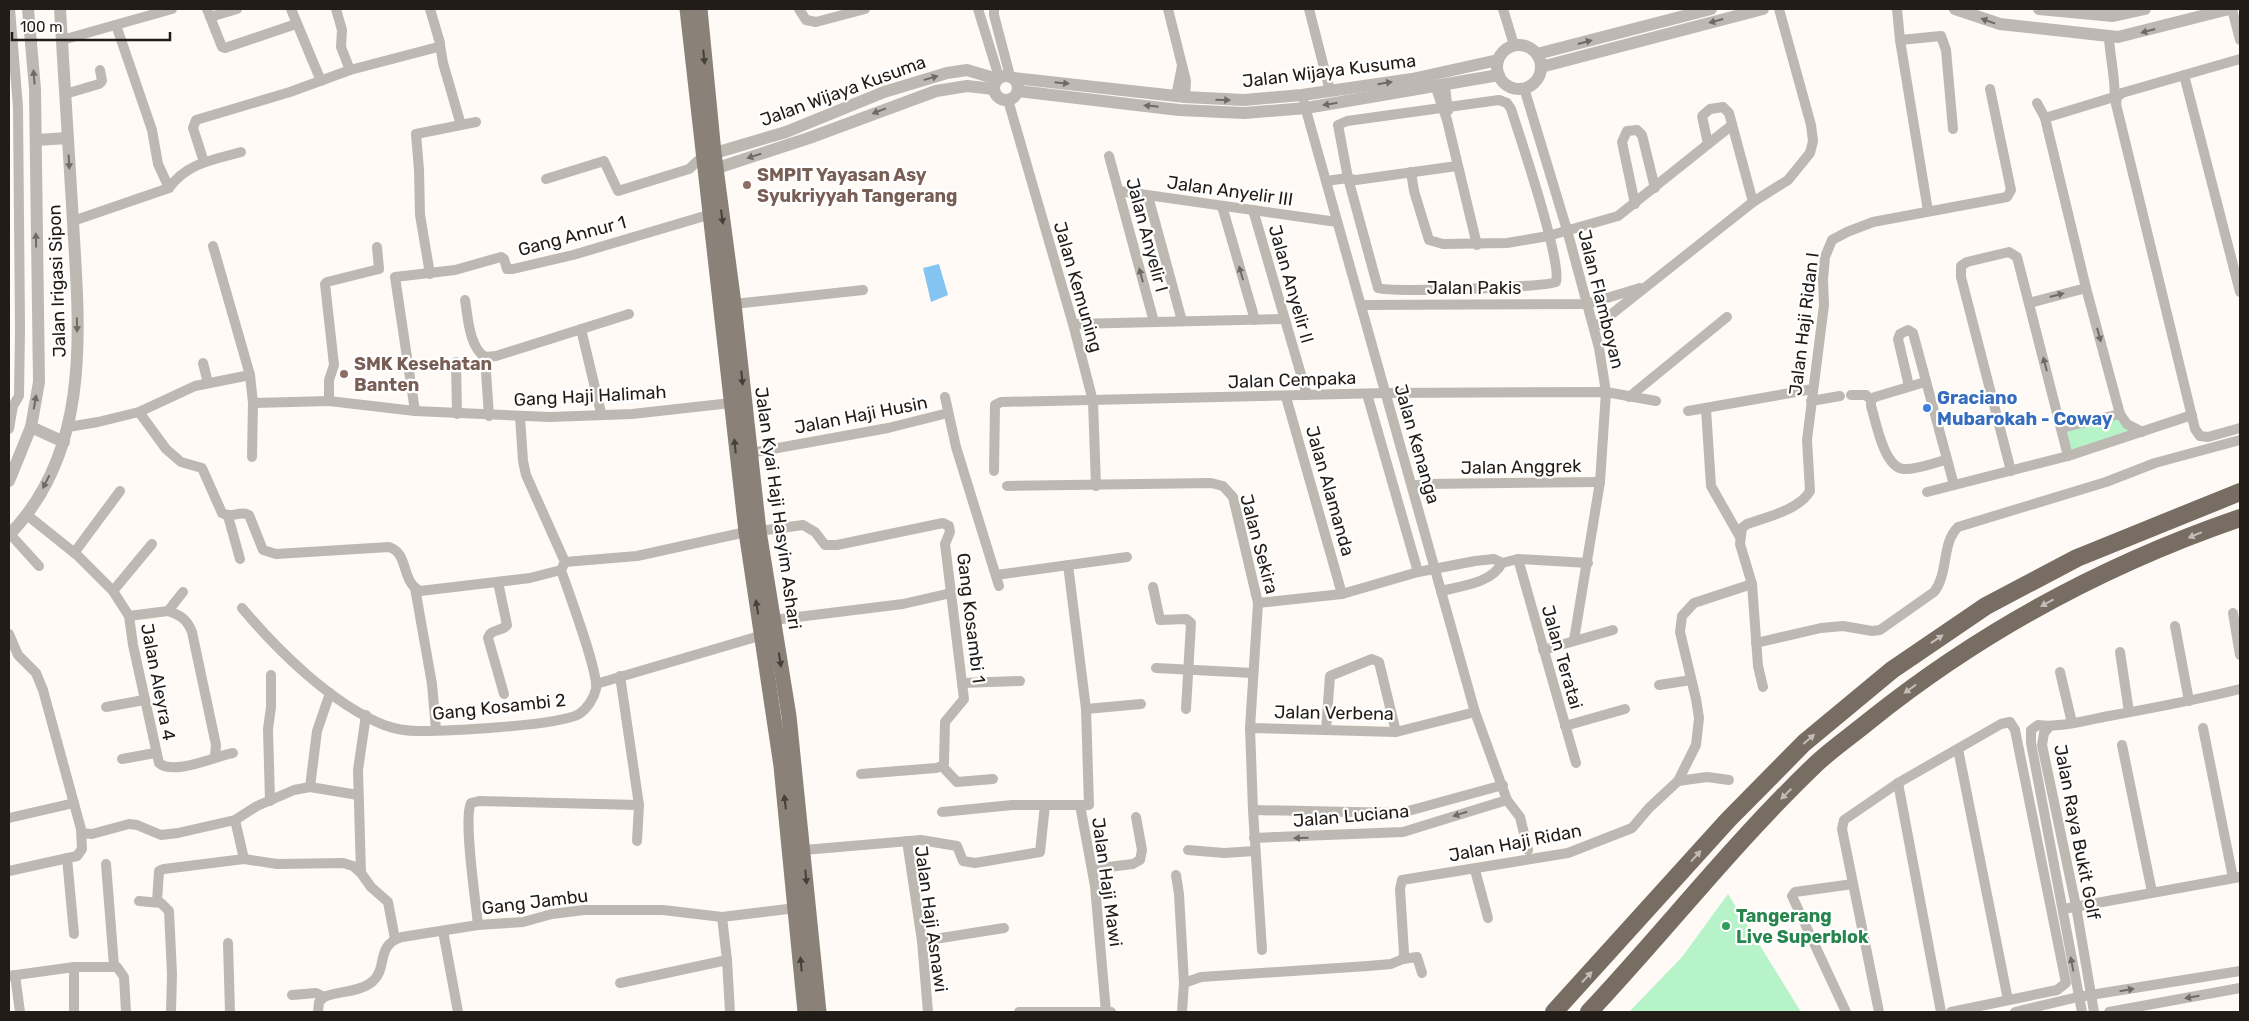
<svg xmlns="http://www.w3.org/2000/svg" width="2249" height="1021" font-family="Rubik,sans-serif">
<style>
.green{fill:#b7f3c9}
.water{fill:#84c4f3}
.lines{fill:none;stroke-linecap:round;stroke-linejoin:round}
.minor{stroke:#beb8b3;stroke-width:10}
.tertiary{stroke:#beb8b3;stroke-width:12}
.primary{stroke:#8a8178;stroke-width:15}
.motorway{stroke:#786d63;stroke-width:18}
.oneway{fill:#706a66}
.oneway2{fill:#463f3a}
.oneway3{fill:#c2bdb9}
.education-dot{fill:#8d6e63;stroke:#fff;stroke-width:2}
.shop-dot{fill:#3f7fe0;stroke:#fff;stroke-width:2}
.leisure-dot{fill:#2e9e5b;stroke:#fff;stroke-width:2}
.labels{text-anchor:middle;stroke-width:4.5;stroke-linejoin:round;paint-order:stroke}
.street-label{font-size:18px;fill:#211c18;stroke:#fff}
.education-label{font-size:18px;font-weight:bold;fill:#785e54;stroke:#fff;text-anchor:start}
.shop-label{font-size:18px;font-weight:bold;fill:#366cbe;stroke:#fff;text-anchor:start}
.leisure-label{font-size:18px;font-weight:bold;fill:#27864d;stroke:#fff;text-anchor:start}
</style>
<rect width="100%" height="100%" fill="#fffaf5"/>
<g class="green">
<polygon points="2117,418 2132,432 2070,452 2065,431"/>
<polygon points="1728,894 1801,1012 1629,1012 1682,957"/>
</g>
<polygon class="water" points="939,264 948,295 931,302 923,268"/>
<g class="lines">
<g class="minor">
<polyline points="207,9 222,47 225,48 296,24"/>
<polyline points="291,9 321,81"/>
<polyline points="336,9 342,30 341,47 350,70"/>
<polyline points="799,9 806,20 816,22 865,9"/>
<polyline points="978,9 999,77"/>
<polyline points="994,9 994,15 1010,76"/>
<polyline points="1168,9 1186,81 1185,97"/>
<polyline points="1309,9 1330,91"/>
<polyline points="1503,9 1514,45"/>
<polyline points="1897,9 1900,40 1928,211"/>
<polyline points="2232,9 2240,40"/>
<polyline points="210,17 237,9"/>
<polyline points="116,25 152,130 158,164 169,188"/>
<polyline points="62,40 172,9"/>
<polyline points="1900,40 1941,36 1946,50 1953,129"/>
<polyline points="440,45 443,63 461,125"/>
<polyline points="2240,59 2122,93 2117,97 2116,104 2195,429 2200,436 2208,437 2240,428"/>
<polyline points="2184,75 2240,292"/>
<polyline points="1445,86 1448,111"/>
<polyline points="1436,88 1447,120 1477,245"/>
<polyline points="1524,88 1567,230 1599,348 1606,392 1600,482 1574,640"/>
<polyline points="65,94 99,84 102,81 100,70"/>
<polyline points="1176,96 1182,66"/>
<polyline points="1008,100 1073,324 1093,401 1096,486"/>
<path d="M1499,100L1507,103L1511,109C1520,137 1562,261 1556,282C1549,287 1389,293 1378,288L1348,178L1338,125L1347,121Z"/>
<polyline points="1304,103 1475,712 1507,800 1520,817 1528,850"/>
<polyline points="2037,103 2045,118 2086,288 2120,414 2127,424 2142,432"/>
<path d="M2045,118L2114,97C2117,88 2109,51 2109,37"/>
<polyline points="1708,144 1702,116 1710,109 1723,107 1729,113 1753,202"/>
<polyline points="1109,156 1154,322"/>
<polyline points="204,162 193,128 196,120 290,92 350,70 438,47 440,43 430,9"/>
<polyline points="1411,172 1414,191 1429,240 1443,244 1507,243 1548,236 1618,216 1732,125"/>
<polyline points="546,179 604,161 618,191 689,169 702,157"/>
<polyline points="1326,181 1348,178 1356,180 1457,166"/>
<polyline points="1119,191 1337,222"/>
<polyline points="1148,196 1182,321"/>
<polyline points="1635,204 1622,142 1627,131 1637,130 1642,135 1655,188"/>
<polyline points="1222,206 1255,320"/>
<polyline points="1253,210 1307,395"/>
<path d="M73,221L169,188C187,163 213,160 241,152"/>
<polyline points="213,246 250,375 253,403 329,401 415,411 550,417 632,414 731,403"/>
<polyline points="430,274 420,215 419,170 416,134 476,122"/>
<path d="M465,300C468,317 469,347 485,357"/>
<polyline points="2029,303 2086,288"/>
<polyline points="734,304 863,290"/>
<polyline points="1361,305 1587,304 1640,288"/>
<polyline points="1073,324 1284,319"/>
<polyline points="1594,328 1753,202 1788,180 1810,153 1813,141 1811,125 1779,9"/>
<polyline points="581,329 601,413"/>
<polyline points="456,362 457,414"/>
<polyline points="203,363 208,383"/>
<path d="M1925,382L1875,397L1871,400V406C1876,422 1884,468 1904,469C1916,470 1933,463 1946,460"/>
<polyline points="1909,386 1898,339 1900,334 1908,330 1913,333 1954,485"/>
<polyline points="1367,394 1418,572"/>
<polyline points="1851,395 1866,395 1871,400"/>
<polyline points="945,397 956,447 999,586"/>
<polyline points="1286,397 1342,594"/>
<polyline points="1629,397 1727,317"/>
<polyline points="329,401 329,380 334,365 325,284 327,282 379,269 377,247"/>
<polyline points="1811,401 1840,396"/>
<polyline points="1706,409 1711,486 1740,537"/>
<polyline points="415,411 395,277 455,270 501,257 504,259 507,269 513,269 573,255 708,215"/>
<polyline points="1688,411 1813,389"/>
<path d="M139,412L166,449L181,462L202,468L222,513C231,519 240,510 249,515L263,550L276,554L389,547C409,553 401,582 420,591L530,578L561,570L565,562L637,556L746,532"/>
<polyline points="489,416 485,357 496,356 629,314"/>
<polyline points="520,417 523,461 526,475 565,562"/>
<polyline points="68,427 98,422 139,412 195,386 250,375"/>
<polyline points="2061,428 2120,414"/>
<polyline points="9,429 13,406 19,396 20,329 18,107 10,9"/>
<polyline points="750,453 888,428 948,413"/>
<polyline points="252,457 253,403"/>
<polyline points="994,471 995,405 1001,402 1386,393 1606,392 1656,401"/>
<polyline points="2011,471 1961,277 1961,266 1967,262 2009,252 2017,257 2068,456"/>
<polyline points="1007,486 1211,483 1223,486 1233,497 1258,603 1250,728 1253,810 1262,950"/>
<polyline points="1412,486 1424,484 1600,482"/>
<polyline points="1927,492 2068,456 2192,415"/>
<path d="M27,515L77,555L113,591L129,616L133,645L159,763C173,776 216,756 233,753"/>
<polyline points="228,516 240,559"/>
<polyline points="759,531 803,525 815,532 825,545 837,545 943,523 949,526 950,532 945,544 964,699 945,722 944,763 942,766 936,768 861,774"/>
<polyline points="10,534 39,566"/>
<polyline points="74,553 120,491"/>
<polyline points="1518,559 1576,763"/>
<polyline points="996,575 1127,557"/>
<path d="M498,582L507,625C502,632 491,628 488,638L504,694"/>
<path d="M1752,584L1740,544L1742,528L1747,524C1767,517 1799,510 1810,491L1807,440L1824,305L1823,279L1825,257L1832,240L1847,232L1873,222L2007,197L2011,190L1990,89"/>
<polyline points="1153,587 1160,620 1186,619 1191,623 1186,709"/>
<polyline points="415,588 432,684 436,730"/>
<polyline points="113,591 152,544"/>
<path d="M1441,591C1462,586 1492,583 1502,563"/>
<polyline points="1258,603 1342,594 1418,572 1475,561 1494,559 1502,563 1518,559 1588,563"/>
<path d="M242,608C278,651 332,704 384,725C395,729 407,731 418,731C446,731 559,726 579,714C587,709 594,698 596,689C599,673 568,591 561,570"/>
<path d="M168,611C180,615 187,619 192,632L216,745L215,756"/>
<polyline points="2233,613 2240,655"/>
<polyline points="129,616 168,611 183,592"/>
<polyline points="773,620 903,604 951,593"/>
<polyline points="2175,626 2189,701"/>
<polyline points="9,634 18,655 36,673 43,690 81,829 82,849 77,856 9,871"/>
<path d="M1756,643L1821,628L1843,626L1872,631L1880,630L1934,592C1949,573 1941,544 1958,527L2106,482L2155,463L2240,440"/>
<polyline points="1543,650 1613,630"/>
<polyline points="2120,652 2129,712"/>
<polyline points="1156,668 1253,673"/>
<polyline points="2060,672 2072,723"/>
<polyline points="620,676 639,805 637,841"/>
<polyline points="962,683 1020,681"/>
<polyline points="596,684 766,634"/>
<polyline points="1659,685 1691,680"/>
<polyline points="106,707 144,700"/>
<polyline points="1086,709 1141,704"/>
<polyline points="1565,726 1625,709"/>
<polyline points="2049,727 2044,733 2042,745 2076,906 2094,1012"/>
<polyline points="1250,728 1396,732 1475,712"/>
<polyline points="2203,728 2233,878"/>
<polyline points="1326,730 1330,676 1372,659 1379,662 1396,732"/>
<polyline points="2122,745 2152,892"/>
<polyline points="1958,749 2008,1000"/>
<polyline points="122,759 155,753"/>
<polyline points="942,766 957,782 993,779"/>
<polyline points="1678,781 1707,777 1729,780"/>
<polyline points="1898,783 1941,1012"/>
<polyline points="310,787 317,731 330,693"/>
<polyline points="270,801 268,729 271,707 271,675"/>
<polyline points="1080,805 1095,886 1106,1012"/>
<polyline points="1253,810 1401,813 1503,785"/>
<polyline points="942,812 1012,805 1089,805 1086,709 1068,565"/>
<polyline points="9,818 74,803"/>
<polyline points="235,820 244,859"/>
<polyline points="82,833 92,834 129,824 137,825 161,835 178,833 235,820 257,806 294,790 310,787 358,795"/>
<polyline points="1254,838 1403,832 1507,800"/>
<polyline points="907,841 922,941 928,1012"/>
<polyline points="804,850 921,840 957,846 963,861 975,863 1040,852 1045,805"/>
<polyline points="1188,850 1224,853 1255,851"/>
<polyline points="67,858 74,934"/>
<polyline points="106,864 114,966"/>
<polyline points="1092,869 1133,864 1140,860 1142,850 1136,817"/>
<polyline points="1475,870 1488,918"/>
<polyline points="361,873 358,770 366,715"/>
<polyline points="1176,875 1179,894 1184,983 1182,1012"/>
<polyline points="139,901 161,903 169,911 172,974 171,1012"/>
<polyline points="157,902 159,871 164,869 244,859 277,864 343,863 353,866 361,873 371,887 388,902 395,939"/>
<polyline points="2069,908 2240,877"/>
<path d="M478,925C476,902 463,819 471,803L479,801L639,805"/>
<polyline points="443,931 458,1012"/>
<polyline points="922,941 1004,928"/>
<polyline points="228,943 230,1012"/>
<polyline points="1403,959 1417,957 1422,973"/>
<polyline points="727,960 730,1012"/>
<polyline points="74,967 74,1012"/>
<polyline points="15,975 20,1012"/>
<polyline points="9,976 74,967 117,967 124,977 126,1012"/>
<polyline points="620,983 727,960 722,917"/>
<polyline points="1184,983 1201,977 1368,966 1391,964 1403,959 1404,953 1400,889 1402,880 1568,853 1632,828 1649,808 1678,781 1696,745 1699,718 1696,699 1680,632 1682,616 1694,603 1752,584 1758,666 1763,687"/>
<polyline points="292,995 316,993 324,997"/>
<path d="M318,1012L319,1002L324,997C339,991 361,992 373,981C388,968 375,945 402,937L478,925L523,922L552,914L584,910H663L722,917L796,908"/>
<polyline points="1019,1012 1111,1012"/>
<polyline points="1846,1012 1792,896 1795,892 1853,884"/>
<polyline points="1879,1012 1842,829 1844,820 1898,783 2001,724 2010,722 2015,730 2066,983 2057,990 1951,1012"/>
<polyline points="2015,1012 2078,997 2240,971"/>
<path d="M2082,1012L2031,743V730L2038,725C2061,728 2086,720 2109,716C2153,708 2197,700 2240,689"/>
<polyline points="2109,1012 2240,988"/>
</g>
<g class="tertiary">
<polyline points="1955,9 2000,24 2118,37 2229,9"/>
<polyline points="2039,9 2113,16 2145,9"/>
<circle cx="1519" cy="67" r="22"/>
<polyline points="1537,54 1711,9"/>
<polyline points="1541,67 1763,9"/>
<circle cx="1006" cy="88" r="12"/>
<polyline points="1013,78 1185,97 1244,100 1302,95 1412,79 1498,60"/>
<polyline points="1018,91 1179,110 1244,113 1306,108 1499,75"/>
<polyline points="36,140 68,138"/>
<polyline points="705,156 786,132 884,92 947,73 967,70 997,79"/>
<polyline points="708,171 809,138 936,91 967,86 994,89"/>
<polyline points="31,427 64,442"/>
<polyline points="9,481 31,427 39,382 35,89 28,9"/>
<path d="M9,535C96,446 78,318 72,205C68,140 64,74 60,9"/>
</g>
<g class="primary">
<polyline points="687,9 746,532 781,766 805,1012"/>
<polyline points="700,9 714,153 734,304 759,531 789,716 819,1012"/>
</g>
<g class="motorway">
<polyline points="1554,1012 1728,820 1804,743 1892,670 1986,606 2077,558 2240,492"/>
<path d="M1589,1012C1666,930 1735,841 1817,763C1833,748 1852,735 1869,721C1980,632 2106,564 2240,518"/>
</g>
</g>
<defs><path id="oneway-solid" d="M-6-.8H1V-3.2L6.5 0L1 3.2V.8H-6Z" transform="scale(1.25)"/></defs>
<g class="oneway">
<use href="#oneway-solid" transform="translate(1716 21) rotate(165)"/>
<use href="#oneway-solid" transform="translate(1988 21) rotate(-161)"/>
<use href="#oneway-solid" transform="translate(2148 31) rotate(165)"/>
<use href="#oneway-solid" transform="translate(1585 42) rotate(-15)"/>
<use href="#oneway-solid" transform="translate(34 77) rotate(-95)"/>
<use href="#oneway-solid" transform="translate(931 78) rotate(-16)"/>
<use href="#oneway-solid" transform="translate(1062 83) rotate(6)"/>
<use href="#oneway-solid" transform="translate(1385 83) rotate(-9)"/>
<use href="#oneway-solid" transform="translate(1223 100) rotate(2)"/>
<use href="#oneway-solid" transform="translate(1330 104) rotate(171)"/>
<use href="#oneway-solid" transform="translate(1151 106) rotate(-174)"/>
<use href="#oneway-solid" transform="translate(879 111) rotate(159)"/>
<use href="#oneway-solid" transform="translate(754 156) rotate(162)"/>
<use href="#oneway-solid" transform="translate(69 162) rotate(87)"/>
<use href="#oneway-solid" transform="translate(36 240) rotate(-91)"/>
<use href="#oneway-solid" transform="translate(1241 273) rotate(-106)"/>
<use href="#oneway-solid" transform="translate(1141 275) rotate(-105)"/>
<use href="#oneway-solid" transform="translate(2057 295) rotate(-15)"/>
<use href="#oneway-solid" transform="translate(77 325) rotate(89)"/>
<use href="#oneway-solid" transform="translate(2099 335) rotate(75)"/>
<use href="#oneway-solid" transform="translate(2045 364) rotate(-105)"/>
<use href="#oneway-solid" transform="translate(35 402) rotate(-80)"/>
<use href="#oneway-solid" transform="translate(46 482) rotate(117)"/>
<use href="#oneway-solid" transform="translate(1460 814) rotate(163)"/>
<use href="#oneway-solid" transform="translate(1301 838) rotate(178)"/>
<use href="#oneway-solid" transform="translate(2072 964) rotate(-101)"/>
<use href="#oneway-solid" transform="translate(2127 990) rotate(-10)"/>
<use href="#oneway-solid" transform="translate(2192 997) rotate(170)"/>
</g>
<g class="oneway2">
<use href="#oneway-solid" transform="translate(704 57) rotate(84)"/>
<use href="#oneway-solid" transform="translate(722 217) rotate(82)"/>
<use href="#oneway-solid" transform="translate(742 378) rotate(84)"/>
<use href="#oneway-solid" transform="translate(735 446) rotate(-96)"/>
<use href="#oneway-solid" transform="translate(757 607) rotate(-99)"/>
<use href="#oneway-solid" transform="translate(780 660) rotate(81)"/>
<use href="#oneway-solid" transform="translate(785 802) rotate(-97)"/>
<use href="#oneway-solid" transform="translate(806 877) rotate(84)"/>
<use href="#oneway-solid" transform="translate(801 964) rotate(-95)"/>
</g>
<g class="oneway3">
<use href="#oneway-solid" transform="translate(2195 535) rotate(157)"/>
<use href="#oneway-solid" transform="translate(2047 603) rotate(151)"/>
<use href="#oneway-solid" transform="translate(1937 639) rotate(-34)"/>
<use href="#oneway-solid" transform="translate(1910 689) rotate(144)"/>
<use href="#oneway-solid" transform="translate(1809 739) rotate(-41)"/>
<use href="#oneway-solid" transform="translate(1786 794) rotate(135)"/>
<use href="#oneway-solid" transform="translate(1696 856) rotate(-48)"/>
<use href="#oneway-solid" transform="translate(1587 977) rotate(-47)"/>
</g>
<g class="education-dot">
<circle cx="747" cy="185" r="5"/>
<circle cx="344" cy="374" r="5"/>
</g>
<circle class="shop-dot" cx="1927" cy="408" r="5"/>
<circle class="leisure-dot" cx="1726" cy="926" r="5"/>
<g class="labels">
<g class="street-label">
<text transform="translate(1329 71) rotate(-7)" y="6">Jalan Wijaya Kusuma</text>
<text transform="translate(843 91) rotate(-20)" y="6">Jalan Wijaya Kusuma</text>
<text transform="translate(1230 191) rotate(8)" y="6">Jalan Anyelir III</text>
<text transform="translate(1147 235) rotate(75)" y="6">Jalan Anyelir I</text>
<text transform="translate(572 236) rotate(-15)" y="6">Gang Annur 1</text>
<text transform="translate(57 281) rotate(-92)" y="6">Jalan Irigasi Sipon</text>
<text transform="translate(1291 284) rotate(74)" y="6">Jalan Anyelir II</text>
<text transform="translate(1078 287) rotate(74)" y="6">Jalan Kemuning</text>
<text x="1474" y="294">Jalan Pakis</text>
<text transform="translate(1601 299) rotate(76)" y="6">Jalan Flamboyan</text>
<text transform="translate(1804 324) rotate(-83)" y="6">Jalan Haji Ridan I</text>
<text transform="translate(1292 380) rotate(-2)" y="6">Jalan Cempaka</text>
<text transform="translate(590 396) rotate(-3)" y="6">Gang Haji Halimah</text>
<text transform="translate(861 415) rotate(-11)" y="6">Jalan Haji Husin</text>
<text transform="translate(1417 444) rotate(74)" y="6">Jalan Kenanga</text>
<text transform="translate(1521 467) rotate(-1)" y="6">Jalan Anggrek</text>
<text transform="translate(1330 491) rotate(74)" y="6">Jalan Alamanda</text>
<text transform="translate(778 508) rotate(82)" y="6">Jalan Kyai Haji Hasyim Ashari</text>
<text transform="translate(1259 544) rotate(75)" y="6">Jalan Sekira</text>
<text transform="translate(971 618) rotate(83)" y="6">Gang Kosambi 1</text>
<text transform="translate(1562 657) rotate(74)" y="6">Jalan Teratai</text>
<text transform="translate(158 682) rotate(79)" y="6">Jalan Aleyra 4</text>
<text transform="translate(499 707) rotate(-6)" y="6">Gang Kosambi 2</text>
<text transform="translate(1334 713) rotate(1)" y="6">Jalan Verbena</text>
<text transform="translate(1351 816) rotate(-5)" y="6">Jalan Luciana</text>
<text transform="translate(2077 832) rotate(79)" y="6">Jalan Raya Bukit Golf</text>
<text transform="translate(1515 843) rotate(-11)" y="6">Jalan Haji Ridan</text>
<text transform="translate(1107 882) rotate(82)" y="6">Jalan Haji Mawi</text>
<text transform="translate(535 902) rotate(-7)" y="6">Gang Jambu</text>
<text transform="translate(931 919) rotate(82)" y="6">Jalan Haji Asnawi</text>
</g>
<g class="education-label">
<text x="757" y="181">SMPIT Yayasan Asy<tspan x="757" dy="21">Syukriyyah Tangerang</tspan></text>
<text x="354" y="370">SMK Kesehatan<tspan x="354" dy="21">Banten</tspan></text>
</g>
<g class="shop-label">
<text x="1937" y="404">Graciano<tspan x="1937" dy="21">Mubarokah - Coway</tspan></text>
</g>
<g class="leisure-label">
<text x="1736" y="922">Tangerang<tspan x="1736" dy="21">Live Superblok</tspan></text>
</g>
</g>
<rect width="2249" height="1021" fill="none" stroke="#211c18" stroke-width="20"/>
<path d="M12 32v8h158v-8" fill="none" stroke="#211c18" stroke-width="2.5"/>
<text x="20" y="32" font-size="15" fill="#211c18" stroke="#ffffff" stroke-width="4" paint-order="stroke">100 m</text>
</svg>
